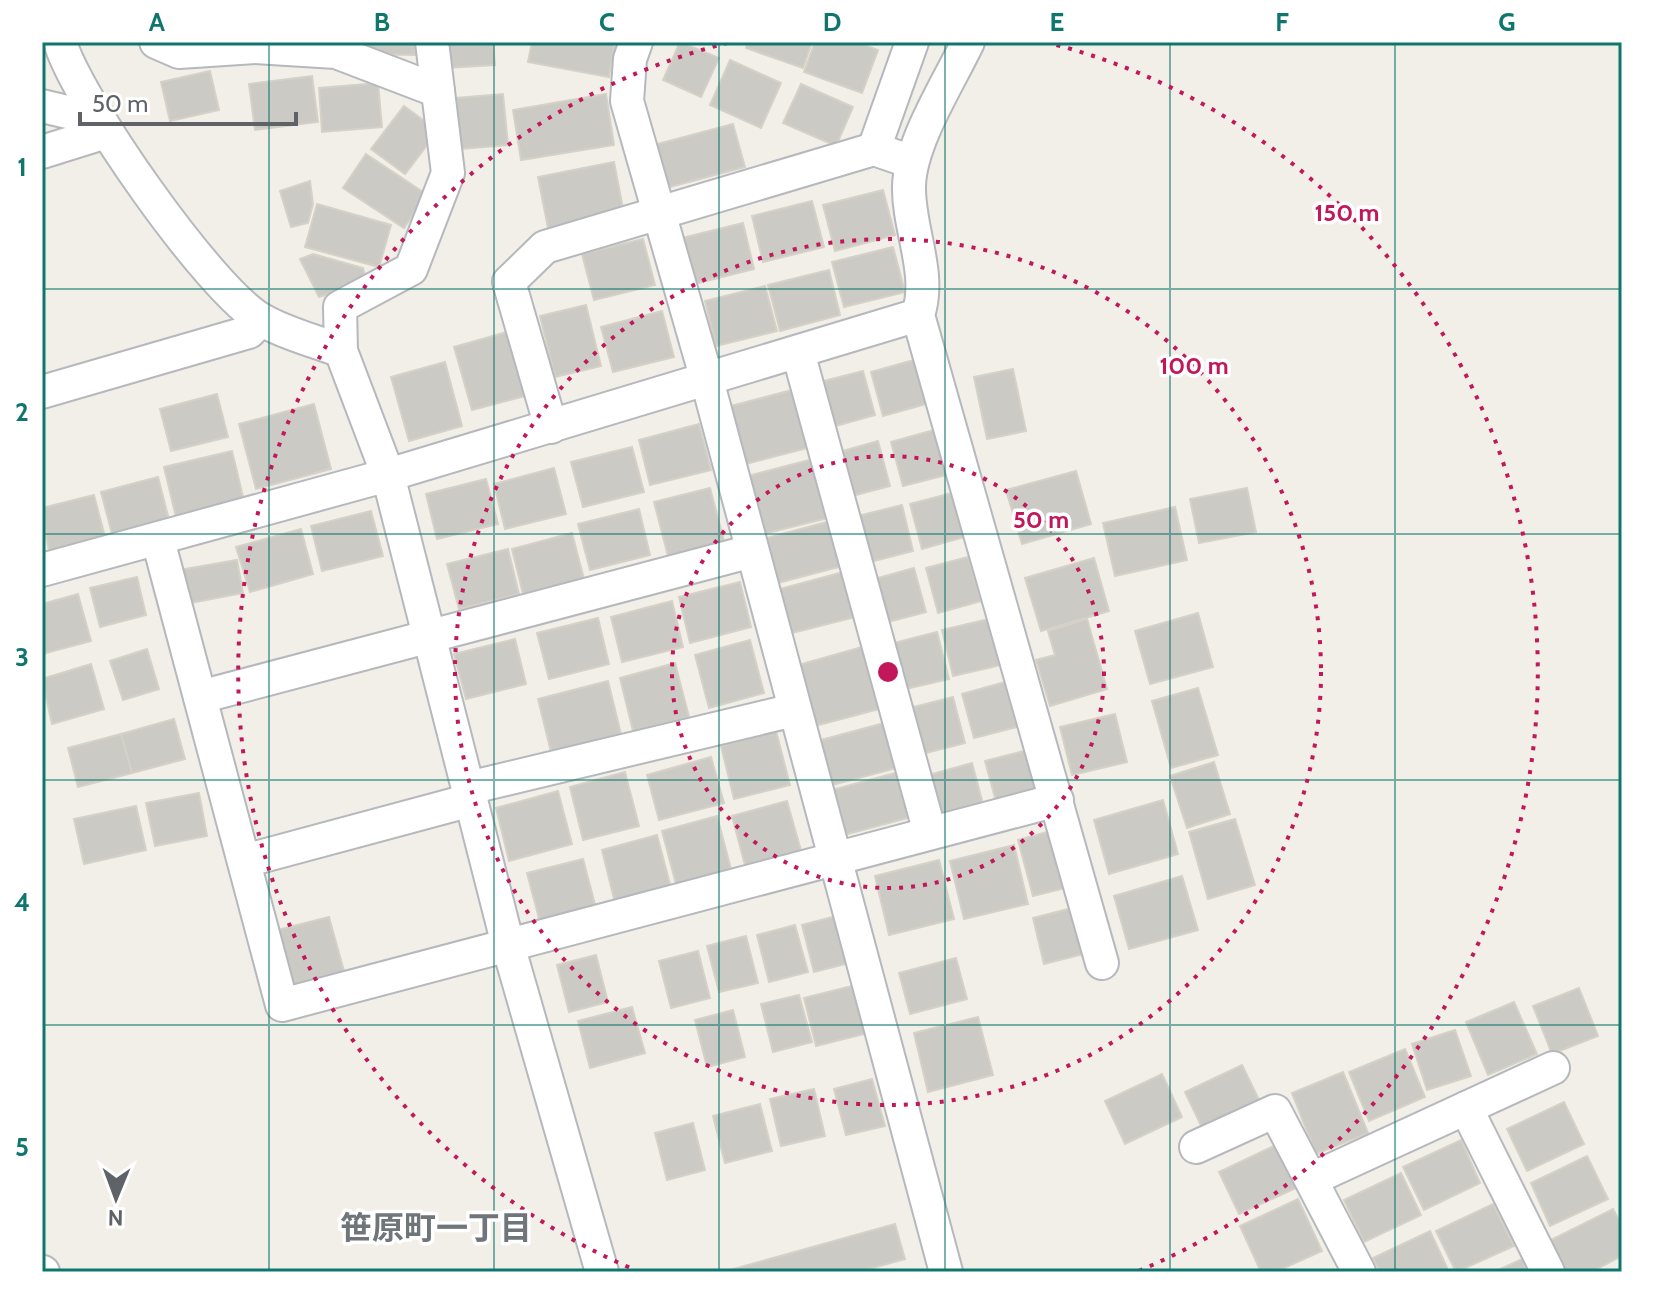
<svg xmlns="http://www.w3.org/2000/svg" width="1664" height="1314" font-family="Cabin,'Noto Sans JP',sans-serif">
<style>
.building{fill:#cccac5;stroke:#d6d1c6;stroke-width:2}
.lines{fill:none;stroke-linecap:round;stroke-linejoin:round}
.street-casing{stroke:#b5b8bc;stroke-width:36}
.street{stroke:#fff;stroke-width:32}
.grid{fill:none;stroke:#0f766e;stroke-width:2;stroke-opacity:0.55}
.ring{fill:none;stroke:#c2185b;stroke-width:4;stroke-dasharray:4 8}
.labels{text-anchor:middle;stroke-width:7;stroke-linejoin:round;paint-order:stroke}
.neighbourhood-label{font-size:32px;font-weight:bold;fill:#70757a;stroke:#fff}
.centre{fill:#c2185b;stroke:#fff;stroke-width:4}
.ring-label{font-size:24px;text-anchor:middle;font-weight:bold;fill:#c2185b;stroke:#fff;stroke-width:7;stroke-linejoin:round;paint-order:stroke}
.neatline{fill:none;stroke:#0f766e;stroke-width:3}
.grid-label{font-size:26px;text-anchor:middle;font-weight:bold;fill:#0f766e}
</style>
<rect width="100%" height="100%" fill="#f1efe8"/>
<g class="building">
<polygon points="355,42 415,42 415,55 354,54"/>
<polygon points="445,42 493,42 495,65 447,68"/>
<polygon points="532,42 615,42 609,77 528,62"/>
<polygon points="680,42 719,58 701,97 663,80"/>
<polygon points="748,42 812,42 803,68 746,48"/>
<polygon points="815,42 857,42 878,50 862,93 804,72"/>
<polygon points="730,60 781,83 761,128 710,105"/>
<polygon points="210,71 219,110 170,121 161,82"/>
<polygon points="312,76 318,122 255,130 249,84"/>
<polygon points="378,83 382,127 322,132 319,88"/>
<polygon points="801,84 853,107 836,146 783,123"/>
<polygon points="503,94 508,145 461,149 456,98"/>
<polygon points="606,94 614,145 521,160 513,110"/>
<polygon points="404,106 438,131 405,174 371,149"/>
<polygon points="733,124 745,167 666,188 654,145"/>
<polygon points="366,154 426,194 404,228 343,188"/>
<polygon points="614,162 625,219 549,233 538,177"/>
<polygon points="310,181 313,204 308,223 291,227 280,191"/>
<polygon points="883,190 895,235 835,251 823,205"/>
<polygon points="812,201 824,247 763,262 752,216"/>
<polygon points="317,204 391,225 379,267 305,247"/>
<polygon points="743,223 754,269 694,284 682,238"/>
<polygon points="643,239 655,285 594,300 582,254"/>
<polygon points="893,247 905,292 844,307 832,262"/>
<polygon points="313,254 363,268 367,282 319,297 300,259"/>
<polygon points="829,270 840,315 780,331 768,285"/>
<polygon points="765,286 777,331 716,346 705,301"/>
<polygon points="586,305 601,366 555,377 540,316"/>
<polygon points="662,311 674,357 613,372 601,327"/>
<polygon points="507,332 525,396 472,410 454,347"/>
<polygon points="914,360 926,404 883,416 871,372"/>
<polygon points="445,362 462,426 409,441 391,377"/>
<polygon points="1013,369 1026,431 987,439 974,377"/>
<polygon points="863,371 875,415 832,427 820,382"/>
<polygon points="796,389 811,447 742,465 727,407"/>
<polygon points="217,394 228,437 171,451 160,409"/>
<polygon points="314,404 331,469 256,489 239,424"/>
<polygon points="699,424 711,470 650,485 639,440"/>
<polygon points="934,430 946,475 903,486 891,442"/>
<polygon points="878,441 890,486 848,497 836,453"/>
<polygon points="632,447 644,492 583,507 571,462"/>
<polygon points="232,451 244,501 176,517 164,467"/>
<polygon points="817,458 832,517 763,534 748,476"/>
<polygon points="554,468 566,514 505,529 494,484"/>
<polygon points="1076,471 1091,524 1022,544 1006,490"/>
<polygon points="158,477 169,520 112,534 101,492"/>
<polygon points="486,479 498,524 437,539 426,494"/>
<polygon points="710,488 724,541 668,556 654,502"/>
<polygon points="1247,488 1256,532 1199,543 1190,499"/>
<polygon points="952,493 964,537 922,549 910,504"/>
<polygon points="94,495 105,537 49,552 42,508"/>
<polygon points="902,505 913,551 866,563 854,517"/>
<polygon points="1175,507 1187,560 1115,576 1103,523"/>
<polygon points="639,509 650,555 590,570 578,524"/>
<polygon points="371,511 383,556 322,571 311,526"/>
<polygon points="834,520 846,565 778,583 767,538"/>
<polygon points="301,529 313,574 250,592 236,547"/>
<polygon points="572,533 584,579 523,594 512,549"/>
<polygon points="508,549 519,594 459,609 447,564"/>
<polygon points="968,557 981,601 938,613 926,568"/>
<polygon points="1094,558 1109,611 1041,631 1025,578"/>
<polygon points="237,560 243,593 185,604 179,570"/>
<polygon points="914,568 926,612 884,623 871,580"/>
<polygon points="847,571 859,616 792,633 780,589"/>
<polygon points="137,577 146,615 100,627 90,588"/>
<polygon points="740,582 751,627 690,643 679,597"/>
<polygon points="78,594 91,641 42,654 42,604"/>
<polygon points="672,601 683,647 622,662 611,617"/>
<polygon points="1198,613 1213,667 1150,684 1135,631"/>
<polygon points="598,618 609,664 549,679 537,633"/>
<polygon points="989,619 1001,665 953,676 942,630"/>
<polygon points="1087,619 1107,689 1050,706 1036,660 1055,655 1048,631"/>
<polygon points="937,632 949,679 901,690 890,644"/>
<polygon points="515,639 526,684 466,699 454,654"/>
<polygon points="750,640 764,693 709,708 695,655"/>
<polygon points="862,647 879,709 811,727 795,666"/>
<polygon points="147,649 159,689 123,700 110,661"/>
<polygon points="675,663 689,717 633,731 620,678"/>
<polygon points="91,664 104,709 52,724 42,679"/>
<polygon points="608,681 621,734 551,752 538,699"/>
<polygon points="1005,682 1017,727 974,738 962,694"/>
<polygon points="1198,688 1218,755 1171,768 1152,701"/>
<polygon points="953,697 965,743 918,755 906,709"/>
<polygon points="1115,714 1127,762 1072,775 1060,727"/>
<polygon points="174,719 185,759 132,773 121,734"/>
<polygon points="888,722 900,767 832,785 821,740"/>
<polygon points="776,731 790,785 734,799 721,746"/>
<polygon points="121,734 132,773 78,787 68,748"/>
<polygon points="1028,750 1040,794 997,805 985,761"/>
<polygon points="711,757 724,803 659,820 647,775"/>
<polygon points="1214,762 1230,814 1187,828 1170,776"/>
<polygon points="972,763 984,808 942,819 929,775"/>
<polygon points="625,772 639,826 583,840 570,787"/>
<polygon points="899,772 911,817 844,835 832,790"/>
<polygon points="558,791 572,844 509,861 496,808"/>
<polygon points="199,793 207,836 155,846 146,803"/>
<polygon points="1163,800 1178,854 1109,874 1094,820"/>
<polygon points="787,801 802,854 746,869 732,816"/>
<polygon points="136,806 146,850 84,864 74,819"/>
<polygon points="717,816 731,869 676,884 662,831"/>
<polygon points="1235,819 1255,885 1208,899 1189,832"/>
<polygon points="1062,828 1077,885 1033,896 1018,840"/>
<polygon points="657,835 671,888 615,903 602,850"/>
<polygon points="1014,845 1028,904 964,919 950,861"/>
<polygon points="583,859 597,912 541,926 527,873"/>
<polygon points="939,860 954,919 889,935 875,876"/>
<polygon points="1182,876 1198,930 1129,949 1114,896"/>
<polygon points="1080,906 1091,952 1044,964 1033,918"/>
<polygon points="840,915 853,962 814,972 802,925"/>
<polygon points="329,917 344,971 288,985 274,931"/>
<polygon points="795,925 808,972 769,982 757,935"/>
<polygon points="746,936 758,983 719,992 707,946"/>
<polygon points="698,951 710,998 671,1008 659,961"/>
<polygon points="596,955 608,1002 569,1012 557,965"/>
<polygon points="956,958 967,999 910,1014 899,973"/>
<polygon points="860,984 872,1032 816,1046 804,998"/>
<polygon points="1579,988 1598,1036 1552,1054 1533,1006"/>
<polygon points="799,995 812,1042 773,1052 761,1004"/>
<polygon points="1514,1002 1537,1054 1488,1075 1466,1022"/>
<polygon points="632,1007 645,1053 590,1068 578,1021"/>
<polygon points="733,1010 745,1057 707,1067 695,1020"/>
<polygon points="978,1017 993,1075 928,1092 914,1033"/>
<polygon points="1455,1030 1471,1076 1427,1090 1412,1044"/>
<polygon points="1405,1049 1425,1097 1369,1121 1349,1072"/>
<polygon points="1242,1065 1263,1108 1205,1134 1185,1092"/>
<polygon points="1343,1072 1368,1133 1316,1154 1292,1093"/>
<polygon points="1162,1074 1182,1117 1125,1144 1105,1101"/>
<polygon points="872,1079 885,1126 846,1135 834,1089"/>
<polygon points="814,1089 825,1136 781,1146 770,1099"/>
<polygon points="1564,1102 1584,1144 1527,1171 1507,1129"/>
<polygon points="760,1104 772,1151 725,1163 713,1116"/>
<polygon points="693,1123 705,1170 667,1180 655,1133"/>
<polygon points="1461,1140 1480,1183 1424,1210 1403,1167"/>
<polygon points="1276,1145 1296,1188 1239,1214 1219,1172"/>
<polygon points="1587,1156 1608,1199 1550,1226 1531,1183"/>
<polygon points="1401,1173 1421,1215 1364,1242 1344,1200"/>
<polygon points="1298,1199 1322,1251 1275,1272 1261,1272 1240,1226"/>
<polygon points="1493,1204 1514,1246 1456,1272 1436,1231"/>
<polygon points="1613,1209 1622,1226 1622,1256 1591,1272 1563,1272 1547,1242"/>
<polygon points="895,1224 905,1259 858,1272 723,1272"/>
<polygon points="1430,1231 1449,1272 1380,1272 1373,1258"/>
<polygon points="1522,1259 1528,1272 1494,1272"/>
</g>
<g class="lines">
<defs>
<g id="street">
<path d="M60,42C77,100 210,291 262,320C286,334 316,341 341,351L388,475L508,945L602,1272"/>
<polyline points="156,42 179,52 255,47 254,42"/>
<polyline points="636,42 630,59 627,101 707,380 946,1272"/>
<path d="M968,42C949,82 910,142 909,186C908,229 932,273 918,315L1102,963"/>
<polyline points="255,47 336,52 438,91"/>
<polyline points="42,106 97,119"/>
<polyline points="874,149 912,42"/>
<polyline points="42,152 106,132"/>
<polyline points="341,351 340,307 411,269 448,173 432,42"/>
<polyline points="798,352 930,833"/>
<polyline points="42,392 249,332 260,320"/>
<polyline points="551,427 509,282 545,247 874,149 912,162"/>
<polyline points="158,540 282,1005 1057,800"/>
<polyline points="42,570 388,475 918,315"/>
<polyline points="200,697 752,551"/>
<polyline points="468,788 794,710"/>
<polyline points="244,861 471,800"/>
<polyline points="1466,1108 1548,1272"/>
<polyline points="1196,1147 1275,1111 1359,1272"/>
<polyline points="1312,1179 1553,1068"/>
<polyline points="42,1272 43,1272"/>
</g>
</defs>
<use href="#street" class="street-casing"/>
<use href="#street" class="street"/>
</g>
<path class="grid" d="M269,42V1272M494,42V1272M719,42V1272M945,42V1272M1170,42V1272M1395,42V1272M42,289H1622M42,534H1622M42,780H1622M42,1025H1622"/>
<g class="ring">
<circle cx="888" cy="672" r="216"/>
<circle cx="888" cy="672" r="433"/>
<path d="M640 1272A649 649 0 0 1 731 42M1045 42A649 649 0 0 1 1136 1272"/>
</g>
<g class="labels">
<g class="neighbourhood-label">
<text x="436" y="1239">笹原町一丁目</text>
</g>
</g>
<circle cx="888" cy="672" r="12" class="centre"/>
<g class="ring-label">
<text x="1347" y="221">150 m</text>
<text x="1194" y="374">100 m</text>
<text x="1041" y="528">50 m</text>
</g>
<rect width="1664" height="1314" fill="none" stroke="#ffffff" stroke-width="88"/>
<g transform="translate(116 1198) rotate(181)" stroke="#ffffff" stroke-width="6" paint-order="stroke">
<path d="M0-6L14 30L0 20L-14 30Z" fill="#5f6368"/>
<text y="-12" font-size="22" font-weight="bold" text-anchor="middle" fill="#5f6368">N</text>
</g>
<path d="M80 112v12h216v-12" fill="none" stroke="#5f6368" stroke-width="4"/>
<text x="92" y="112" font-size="24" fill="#5f6368" stroke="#ffffff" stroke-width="6" paint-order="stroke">50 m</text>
<rect x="44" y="44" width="1576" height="1226" class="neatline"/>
<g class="grid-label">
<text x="157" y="31">A</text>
<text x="382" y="31">B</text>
<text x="607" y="31">C</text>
<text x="832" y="31">D</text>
<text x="1057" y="31">E</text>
<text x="1282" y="31">F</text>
<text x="1507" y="31">G</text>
<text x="22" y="176">1</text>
<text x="22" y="421">2</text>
<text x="22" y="666">3</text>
<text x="22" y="911">4</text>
<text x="22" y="1156">5</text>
</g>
</svg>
